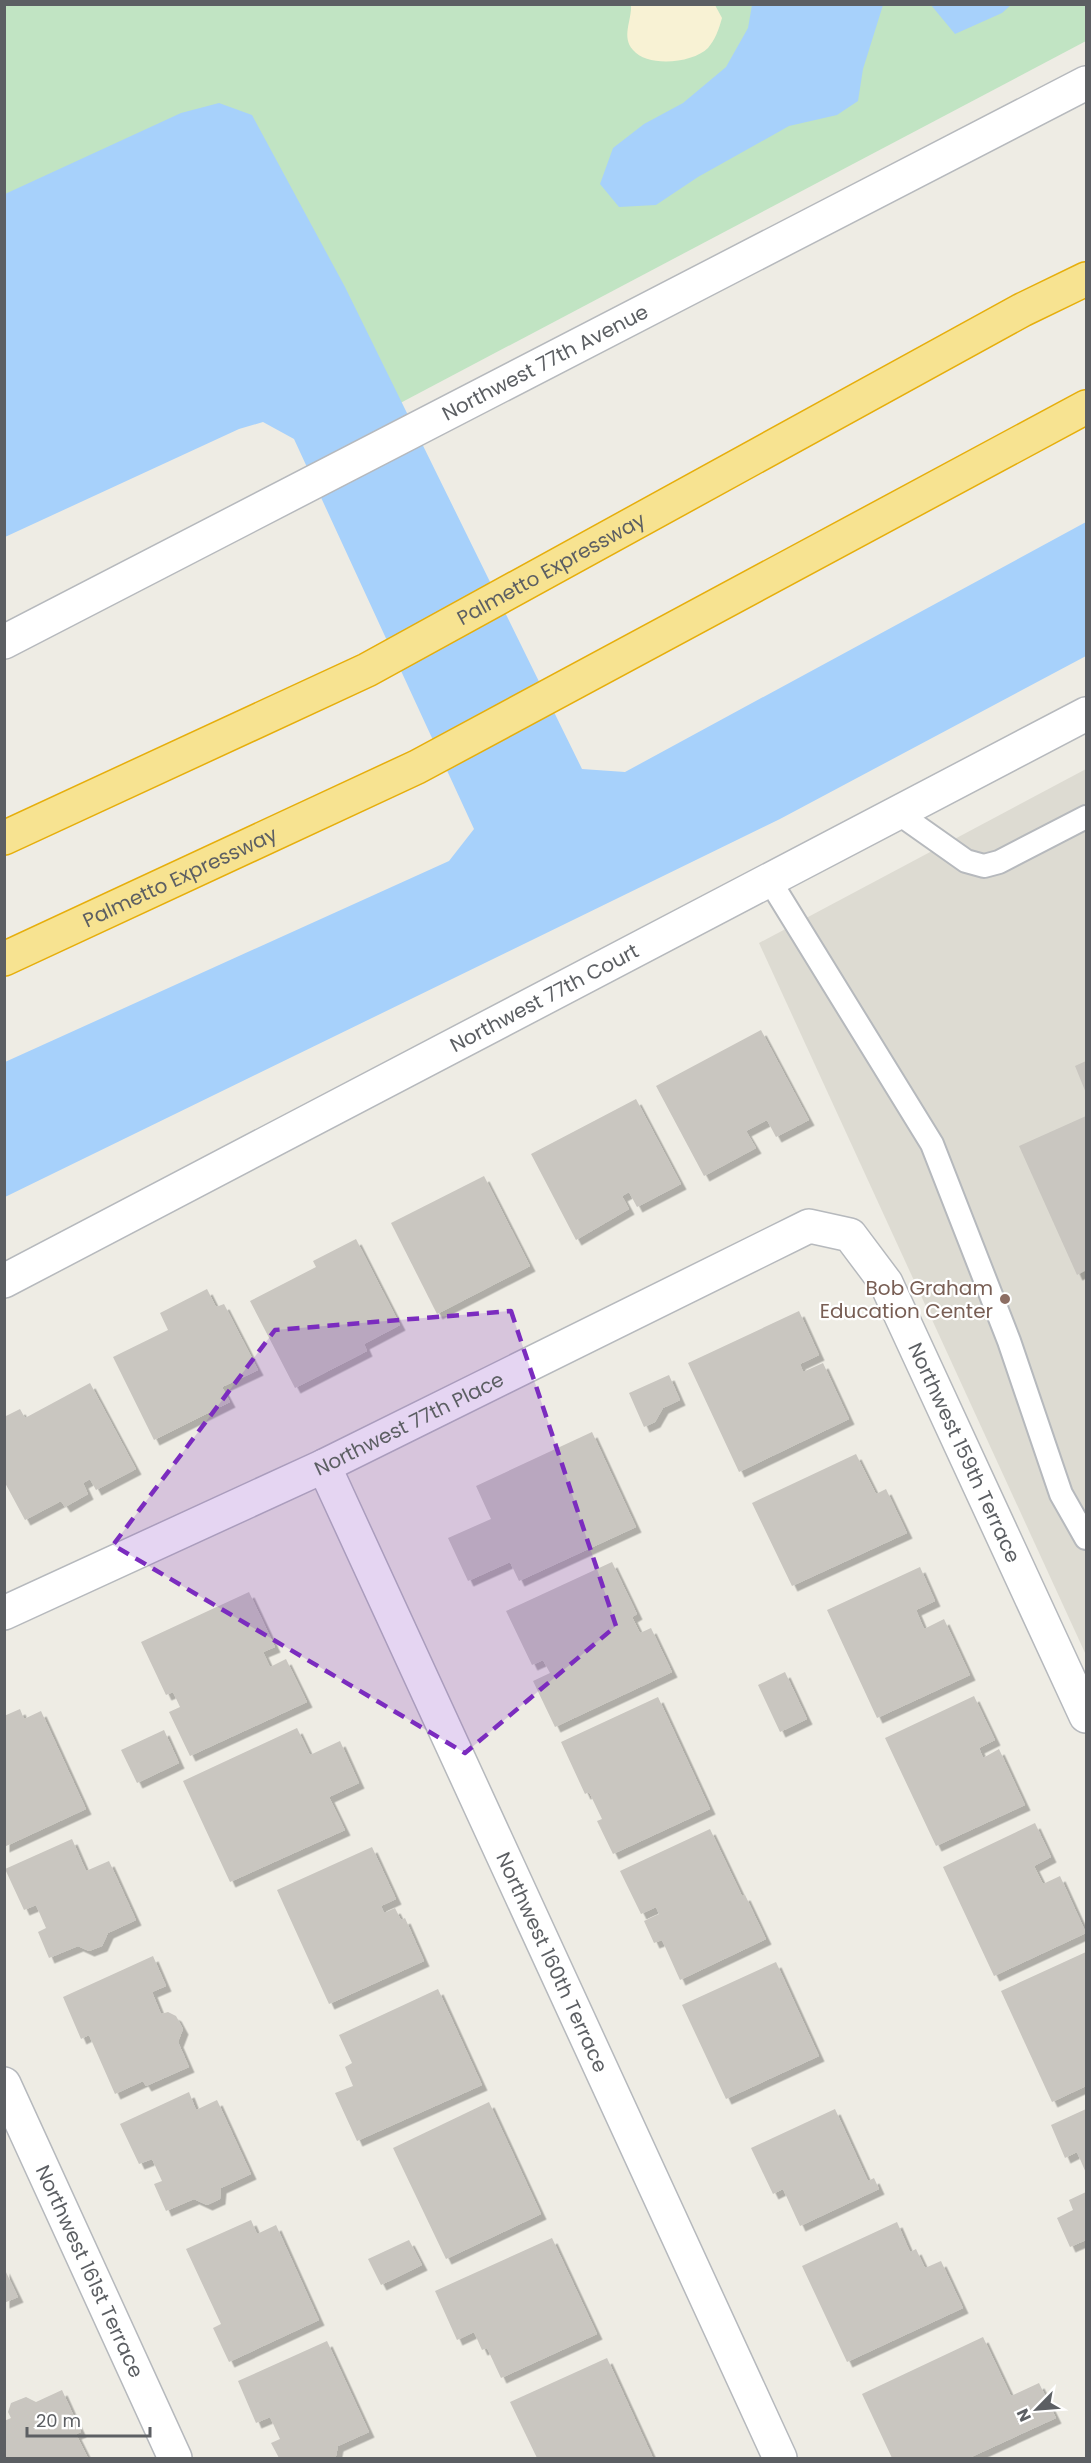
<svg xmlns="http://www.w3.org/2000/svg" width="1091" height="2463" font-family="Poppins,sans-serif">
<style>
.education{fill:#dddbd2}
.green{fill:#c1e4c3}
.sand{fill:#f8f2d4}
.water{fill:#a7d1fb}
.building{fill:#c9c6c0;filter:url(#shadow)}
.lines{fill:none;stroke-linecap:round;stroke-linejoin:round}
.service-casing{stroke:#b6b9bd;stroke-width:26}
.minor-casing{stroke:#b6b9bd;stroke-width:36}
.tertiary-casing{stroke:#b6b9bd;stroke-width:36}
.motorway-casing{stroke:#e6ae0b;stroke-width:36}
.service{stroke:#fff;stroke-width:22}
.minor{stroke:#fff;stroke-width:33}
.tertiary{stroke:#fff;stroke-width:33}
.motorway{stroke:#f7e391;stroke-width:33}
.marked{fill:#7b2cbf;fill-opacity:0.2;stroke:#7b2cbf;stroke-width:4.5;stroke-dasharray:12 8;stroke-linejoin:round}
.education-dot{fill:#8d6e63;stroke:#fff;stroke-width:2}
.labels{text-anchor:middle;stroke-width:4.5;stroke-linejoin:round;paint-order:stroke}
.street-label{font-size:20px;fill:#5c5f63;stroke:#fff}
.education-label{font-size:20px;fill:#785e54;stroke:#fff;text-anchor:end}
</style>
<defs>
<filter id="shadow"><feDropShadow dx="5.5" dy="5.5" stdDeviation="0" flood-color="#0004"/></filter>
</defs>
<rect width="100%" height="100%" fill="#eeece4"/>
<polygon class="education" points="1086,769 1086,1655 759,943"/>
<polygon class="green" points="5,5 1086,5 1086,41 389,409 5,223"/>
<path class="sand" d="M631,5H715L722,18C719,29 715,40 708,48C693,63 648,68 633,50C621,37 632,20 631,5Z"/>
<g class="water">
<polygon points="752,5 883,5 863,69 858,101 837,115 789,126 698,177 656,205 619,207 600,184 613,148 644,124 683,103 726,67 748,28"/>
<polygon points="931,5 931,4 1011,5 1002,13 955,34"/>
<polygon points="219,103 252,115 345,287 582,769 625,772 1086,522 1086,656 780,819 5,1197 5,1062 449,861 474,829 294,439 263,422 239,429 5,537 5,194 181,113"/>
</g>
<g class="building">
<polygon points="761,1030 809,1120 776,1137 767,1120 746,1131 756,1148 704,1176 656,1086"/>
<polygon points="1086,1061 1086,1093 1075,1066"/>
<polygon points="636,1099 681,1184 637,1207 629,1192 622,1196 629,1209 576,1240 531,1154"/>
<polygon points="1086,1116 1086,1270 1077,1275 1019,1146"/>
<polygon points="484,1176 530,1266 437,1314 391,1223"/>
<polygon points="356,1239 400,1325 364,1344 367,1351 295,1388 250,1301 316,1267 313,1261"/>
<polygon points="207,1289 216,1307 224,1304 258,1370 222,1387 230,1402 154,1440 113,1357 168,1330 160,1313"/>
<polygon points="799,1311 819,1355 800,1364 803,1372 823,1363 849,1419 739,1472 688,1363"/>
<polygon points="669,1375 680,1400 663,1408 655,1422 644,1427 629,1393"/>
<polygon points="90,1383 136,1469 96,1490 90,1479 83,1483 88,1494 65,1507 61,1501 25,1520 4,1481 4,1417 20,1409 25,1418"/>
<polygon points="592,1432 636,1527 519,1581 510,1562 468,1581 448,1538 491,1519 476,1486"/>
<polygon points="856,1454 876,1494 886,1489 907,1533 792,1586 752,1503"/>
<polygon points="612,1562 637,1614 632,1617 640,1633 651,1628 672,1672 555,1727 533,1681 550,1673 543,1660 532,1665 506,1611"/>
<polygon points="920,1567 935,1601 916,1610 924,1629 944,1619 970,1675 877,1718 827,1610"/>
<polygon points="249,1592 275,1647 263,1652 270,1667 286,1659 307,1702 190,1756 169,1712 180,1707 173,1692 166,1695 141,1642"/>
<polygon points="785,1672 807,1719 780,1732 758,1685"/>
<polygon points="974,1696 995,1740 979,1748 983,1758 999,1749 1025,1805 936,1846 885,1738"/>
<polygon points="658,1697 710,1809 613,1854 597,1821 602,1819 589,1792 585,1794 561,1742"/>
<polygon points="20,1709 24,1719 41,1711 86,1809 4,1847 4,1716"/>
<polygon points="297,1728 310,1755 340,1741 359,1783 329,1797 345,1830 230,1882 183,1781"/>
<polygon points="164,1730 179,1763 137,1783 121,1750"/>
<polygon points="1035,1823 1051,1857 1034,1866 1043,1884 1060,1876 1086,1933 994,1976 943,1867"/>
<polygon points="710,1829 742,1896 745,1895 766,1939 680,1980 662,1940 654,1943 644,1921 659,1914 656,1907 641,1914 620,1871"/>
<polygon points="72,1839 86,1871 109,1861 136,1920 108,1933 102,1946 89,1951 78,1946 49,1958 38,1932 46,1928 36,1905 24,1910 5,1869"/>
<polygon points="372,1847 396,1899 381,1906 384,1913 395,1908 401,1920 405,1918 424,1961 329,2004 277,1890"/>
<polygon points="1086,1952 1086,2086 1052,2102 1001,1991"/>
<polygon points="153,1956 166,1986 152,1992 161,2014 168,2012 176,2016 183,2029 178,2042 189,2067 146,2086 143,2081 115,2094 89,2035 81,2039 63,1997"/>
<polygon points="776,1962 819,2056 726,2099 682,2005"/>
<polygon points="438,1989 482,2085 357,2141 335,2093 353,2086 345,2067 352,2063 339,2035"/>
<polygon points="189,2092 196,2110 217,2100 251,2174 221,2188 220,2199 207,2205 194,2199 166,2211 154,2184 162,2181 152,2159 139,2164 120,2124"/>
<polygon points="489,2102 541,2214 446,2259 393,2148"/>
<polygon points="835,2109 868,2181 874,2178 879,2189 800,2226 783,2189 773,2194 751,2148"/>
<polygon points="1086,2109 1086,2173 1077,2152 1065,2158 1051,2125"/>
<polygon points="1086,2192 1086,2240 1070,2247 1057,2218 1073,2210 1069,2200"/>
<polygon points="251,2220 257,2234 276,2225 319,2320 229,2362 213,2328 221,2324 186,2249"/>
<polygon points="897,2222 910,2252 916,2249 925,2268 941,2261 963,2308 847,2362 802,2266"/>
<polygon points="552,2238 597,2334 501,2378 487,2348 482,2350 474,2332 457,2340 435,2291"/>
<polygon points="409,2240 422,2265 381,2285 368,2259"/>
<polygon points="4,2268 18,2297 4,2303"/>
<polygon points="983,2337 1011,2396 1039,2383 1056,2418 969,2458 892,2458 862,2394"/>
<polygon points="327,2341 369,2432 338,2446 336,2456 332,2458 279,2458 271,2443 280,2439 270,2417 256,2423 238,2381"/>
<polygon points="607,2358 653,2458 537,2458 510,2402"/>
<polygon points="62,2390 81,2432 76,2434 88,2458 4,2458 4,2421 11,2418 8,2412 11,2403 26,2397 36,2402"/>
</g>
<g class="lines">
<defs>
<g id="service">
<polyline points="898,813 966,861 984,866 999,862 1086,817"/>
<polyline points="770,881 932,1144 1009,1341 1061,1494 1086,1538"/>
</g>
<g id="minor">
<path id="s1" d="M324,1466L780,2458"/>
<path id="s2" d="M4,1613L324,1466L809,1226L850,1235L886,1283L1086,1716"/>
<path id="s3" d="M4,2084L175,2458"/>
</g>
<g id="tertiary">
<path id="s4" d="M4,642L1086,83"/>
<path id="s5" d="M4,1281L1086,714"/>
</g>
<g id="motorway">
<path id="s6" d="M4,838L367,670L1022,310L1086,279"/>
<path id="s7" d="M4,959L417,767L1086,407"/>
</g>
</defs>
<use href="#service" class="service-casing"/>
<use href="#minor" class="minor-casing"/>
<use href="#tertiary" class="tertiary-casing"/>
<use href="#motorway" class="motorway-casing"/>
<use href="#service" class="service"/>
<use href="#minor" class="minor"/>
<use href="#tertiary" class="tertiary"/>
<use href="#motorway" class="motorway"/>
</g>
<path class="marked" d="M511,1311L616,1626L465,1753L113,1545L275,1330Z"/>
<circle class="education-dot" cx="1005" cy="1299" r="6"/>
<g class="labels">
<g class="street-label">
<text dy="7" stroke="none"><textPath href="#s4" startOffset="609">Northwest 77th Avenue</textPath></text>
<text dy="7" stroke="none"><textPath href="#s6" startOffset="610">Palmetto Expressway</textPath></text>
<text dy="7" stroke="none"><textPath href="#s7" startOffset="194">Palmetto Expressway</textPath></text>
<text dy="7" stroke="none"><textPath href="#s5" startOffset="610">Northwest 77th Court</textPath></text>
<text dy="7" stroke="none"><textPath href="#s2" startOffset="447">Northwest 77th Place</textPath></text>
<text dy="7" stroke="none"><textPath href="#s2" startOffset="1182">Northwest 159th Terrace</textPath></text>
<text dy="7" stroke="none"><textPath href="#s1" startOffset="546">Northwest 160th Terrace</textPath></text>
<text dy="7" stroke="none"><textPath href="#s3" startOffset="206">Northwest 161st Terrace</textPath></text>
</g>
<g class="education-label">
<text x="993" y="1295">Bob Graham<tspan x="993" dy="23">Education Center</tspan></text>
</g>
</g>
<rect width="1091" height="2463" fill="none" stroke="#5c5f63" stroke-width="12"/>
<g transform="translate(1037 2409) rotate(245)" stroke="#ffffff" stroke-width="4.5" paint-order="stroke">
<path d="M0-4.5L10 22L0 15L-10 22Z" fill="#5c5f63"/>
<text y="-9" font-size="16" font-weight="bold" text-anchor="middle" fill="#5c5f63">N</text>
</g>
<path d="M27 2427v9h123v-9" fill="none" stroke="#5c5f63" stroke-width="3"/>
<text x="36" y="2427" font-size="18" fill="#5c5f63" stroke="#ffffff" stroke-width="4.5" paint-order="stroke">20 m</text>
</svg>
